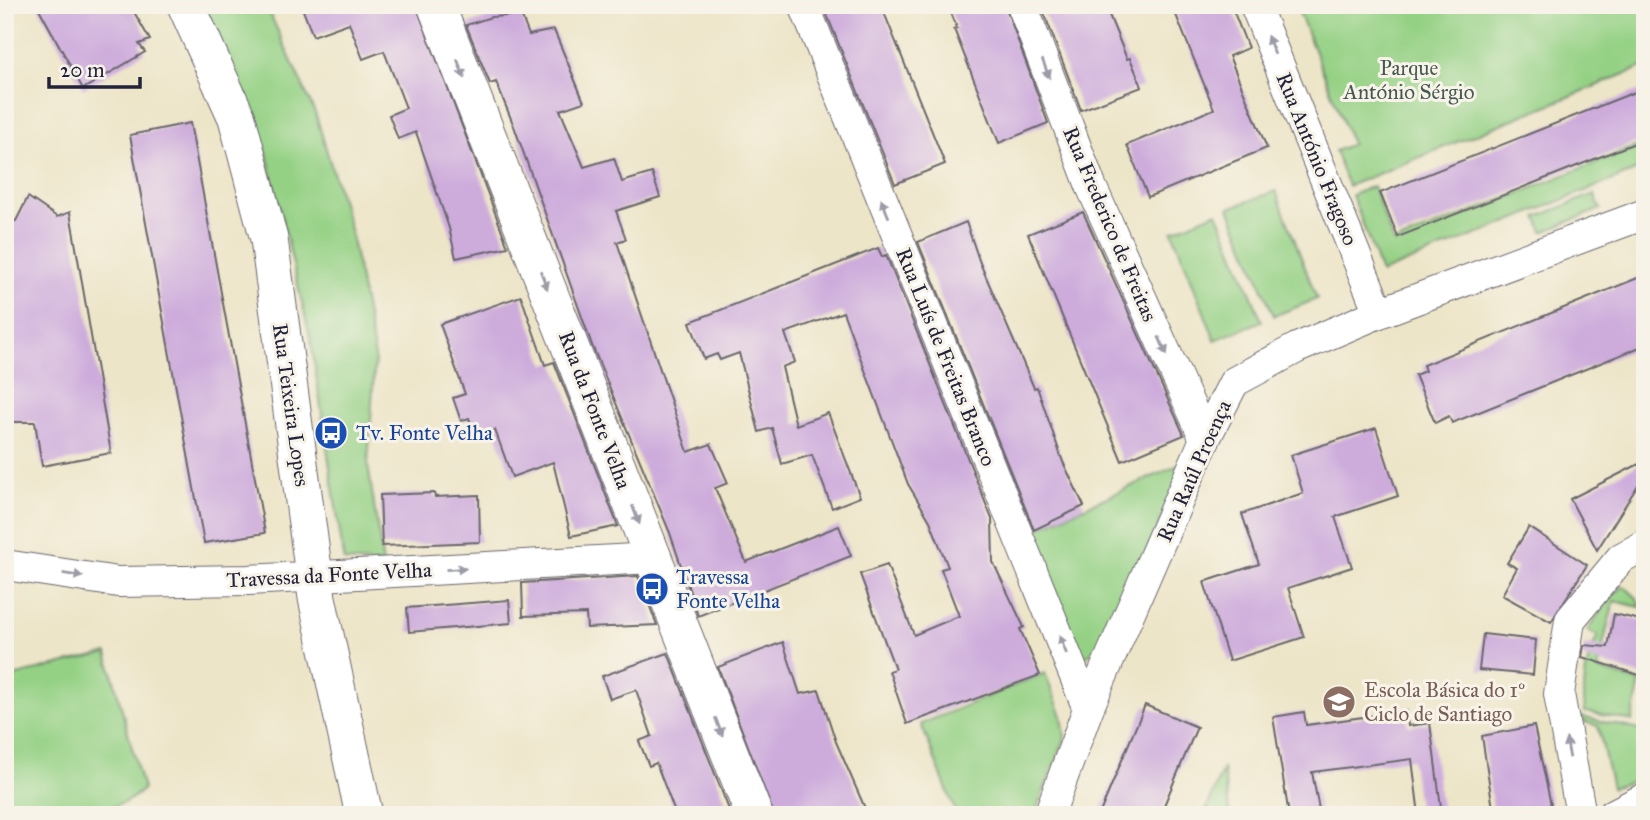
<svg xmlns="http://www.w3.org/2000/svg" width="1650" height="820" font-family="'IM FELL Great Primer',serif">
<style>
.green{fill:#95d185;stroke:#5c7a60;stroke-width:2}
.building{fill:#cdacdc}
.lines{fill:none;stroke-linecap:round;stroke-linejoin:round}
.minor-casing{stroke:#69666c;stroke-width:32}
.tertiary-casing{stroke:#69666c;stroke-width:39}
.minor{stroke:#fff;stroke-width:30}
.tertiary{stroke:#fff;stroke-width:37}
.oneway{fill:#9c9ca7}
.labels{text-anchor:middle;stroke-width:6;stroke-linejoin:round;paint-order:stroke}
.park-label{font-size:21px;fill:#445751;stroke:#f7f3e8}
.street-label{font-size:21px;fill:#22223b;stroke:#f7f3e8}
.transit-label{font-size:21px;fill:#164399;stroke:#f7f3e8;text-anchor:start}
.education-label{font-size:21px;fill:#785e54;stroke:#f7f3e8;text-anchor:start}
</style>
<rect width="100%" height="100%" fill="#f7f3e8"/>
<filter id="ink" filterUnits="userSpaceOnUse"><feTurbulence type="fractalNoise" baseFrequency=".0143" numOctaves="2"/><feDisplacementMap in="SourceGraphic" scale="14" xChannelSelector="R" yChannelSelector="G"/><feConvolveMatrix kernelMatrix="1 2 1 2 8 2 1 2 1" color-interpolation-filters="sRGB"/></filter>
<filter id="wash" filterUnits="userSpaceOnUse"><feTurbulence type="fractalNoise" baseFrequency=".00686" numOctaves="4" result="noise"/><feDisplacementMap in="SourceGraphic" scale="28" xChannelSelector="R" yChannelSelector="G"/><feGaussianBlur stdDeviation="1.57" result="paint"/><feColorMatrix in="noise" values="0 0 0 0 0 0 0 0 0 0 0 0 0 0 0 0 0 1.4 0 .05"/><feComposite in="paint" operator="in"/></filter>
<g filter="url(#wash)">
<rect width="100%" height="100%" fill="#ede5c8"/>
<g class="green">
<polygon points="198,5 266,5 316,115 350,229 375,357 368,465 383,564 344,561 311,341 267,154 232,69"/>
<polygon points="1296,5 1645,5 1645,66 1348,186 1335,151 1352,144"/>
<polygon points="1645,143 1645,167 1381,273 1352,195 1373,186 1394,243"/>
<polygon points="1276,191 1317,299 1274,316 1229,208"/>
<polygon points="1594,194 1601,209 1543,232 1537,217"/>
<polygon points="1217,212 1262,321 1215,340 1172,231"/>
<polygon points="1183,463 1115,635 1081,660 1031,531"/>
<path d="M1624,586L1637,598L1640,607L1614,601L1597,669L1640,682L1632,721L1585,712C1582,685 1585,660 1598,636L1587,631L1611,597Z"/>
<path d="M107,653L143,789C115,820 44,815 5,815V678Z"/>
<polygon points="1045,673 1062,716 1065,738 1034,815 957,815 921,724"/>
<polygon points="1577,716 1645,731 1645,777 1612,788 1598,726 1578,720"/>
<polygon points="1223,769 1230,815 1204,815"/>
</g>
<g id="blocks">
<g class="building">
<polygon points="37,5 130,5 150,40 139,44 145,52 83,89"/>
<polygon points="301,5 416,5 508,247 456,258 449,228 416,132 398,139 389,115 406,108 384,51 363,59 349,23 313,36"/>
<polygon points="823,5 881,5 945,164 895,184"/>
<polygon points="948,5 1005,5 1048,123 999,143 954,29 957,28"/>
<polygon points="1041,5 1105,5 1127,59 1130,58 1142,87 1081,110"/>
<polygon points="1172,5 1231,5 1248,48 1229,56 1267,148 1148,197 1127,145 1214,109"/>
<polygon points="521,15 529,35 554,30 584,102 560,110 584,167 614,158 622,182 652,173 660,197 616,211 626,239 617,242 688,452 711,444 728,483 715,488 746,562 839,526 851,556 698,616 670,533 593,348 514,126 496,82 490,84 466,25 491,17"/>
<polygon points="1645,88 1645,139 1398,237 1380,193"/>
<polygon points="190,123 265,533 204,543 130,135"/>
<polygon points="28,197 57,217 70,212 111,453 42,466 35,422 5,422 5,224 16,221"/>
<polygon points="1083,212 1184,435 1122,461 1028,234"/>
<polygon points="966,222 980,263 1034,388 1037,387 1063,462 1084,506 1034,530 918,242"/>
<polygon points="878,248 882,257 886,255 992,519 993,562 1024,627 1020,629 1040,675 907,724 889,671 895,669 860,574 887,565 914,635 959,616 941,569 948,567 930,521 908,484 843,312 785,333 795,362 782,367 796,425 828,413 860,497 832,508 812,455 782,464 772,428 759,432 739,353 720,360 717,354 704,359 690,322"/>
<polygon points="1645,275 1645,345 1452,423 1449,416 1435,423 1415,375 1425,371 1423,365"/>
<polygon points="521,296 545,365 554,362 618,526 571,536 553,462 512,477 495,430 476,437 469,418 461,421 453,398 465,394 440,324"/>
<polygon points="1376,428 1398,496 1335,517 1352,567 1288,588 1304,637 1229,661 1204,582 1259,564 1242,514 1303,493 1291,455"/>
<polygon points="1645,461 1645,474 1597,550 1570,499"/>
<polygon points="434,493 435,497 479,495 480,542 382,546 380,495"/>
<polygon points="1529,527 1587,565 1551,622 1502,595 1517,568 1507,563"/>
<polygon points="638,576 657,625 587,628 586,614 523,616 522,583"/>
<polygon points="509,600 511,623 409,632 407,608"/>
<polygon points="1614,614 1645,621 1645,677 1582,657 1584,645 1608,647"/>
<polygon points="1483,634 1536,640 1533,675 1479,670"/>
<polygon points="783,642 800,694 819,690 836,742 868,815 774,815 718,667"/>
<polygon points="668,653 731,815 676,815 656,763 649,766 639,741 652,736 636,690 610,699 602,676"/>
<polygon points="1145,705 1197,727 1160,815 1099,815"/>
<polygon points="1406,711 1408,726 1430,723 1442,815 1419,815 1412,759 1312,772 1320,815 1289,815 1273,717 1304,712 1306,725"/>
<polygon points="1534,726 1551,805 1494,815 1482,736"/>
</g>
</g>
</g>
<g filter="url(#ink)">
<use href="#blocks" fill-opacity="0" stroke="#69666c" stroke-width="2"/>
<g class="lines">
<defs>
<g id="minor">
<polyline points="804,5 1088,709"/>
<polyline points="1022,5 1091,186 1205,439"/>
<polyline points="1255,5 1379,313"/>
<polyline points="5,565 118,582 248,580 653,558"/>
<polyline points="1049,815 1088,709 1205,439 1234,382 1297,348 1379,313 1645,214"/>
<polyline points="1581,815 1559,694 1570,620 1621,558 1645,545"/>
<polyline points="1612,815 1645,798"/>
</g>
<g id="tertiary">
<polyline points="186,5 237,118 269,239 317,598 364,815"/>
<polyline points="436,5 754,815"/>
</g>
</defs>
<use href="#minor" class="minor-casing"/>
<use href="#tertiary" class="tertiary-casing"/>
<use href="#minor" class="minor"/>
<use href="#tertiary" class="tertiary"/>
</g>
<defs><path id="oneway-solid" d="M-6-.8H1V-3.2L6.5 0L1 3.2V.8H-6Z" transform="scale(1.75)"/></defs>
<g class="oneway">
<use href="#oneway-solid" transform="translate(1271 45) rotate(-112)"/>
<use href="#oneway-solid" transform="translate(461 69) rotate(69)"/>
<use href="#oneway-solid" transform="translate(1046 69) rotate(69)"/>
<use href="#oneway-solid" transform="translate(885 208) rotate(-112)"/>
<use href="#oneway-solid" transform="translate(544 280) rotate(69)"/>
<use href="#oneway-solid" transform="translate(1163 346) rotate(66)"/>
<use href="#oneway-solid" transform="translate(636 515) rotate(69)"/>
<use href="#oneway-solid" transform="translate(456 569) rotate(-3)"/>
<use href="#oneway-solid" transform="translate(73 575) rotate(9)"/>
<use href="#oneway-solid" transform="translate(1063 645) rotate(-111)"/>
<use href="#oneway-solid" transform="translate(719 727) rotate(69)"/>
<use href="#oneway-solid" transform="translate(1568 748) rotate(-100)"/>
</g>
</g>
<defs>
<symbol id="bus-disc" viewBox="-11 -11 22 22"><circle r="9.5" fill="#1a4fb4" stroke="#f7f3e8"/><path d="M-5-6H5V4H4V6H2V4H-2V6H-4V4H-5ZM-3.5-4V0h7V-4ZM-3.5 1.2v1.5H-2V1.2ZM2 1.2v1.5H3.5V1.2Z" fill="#fff"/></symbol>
<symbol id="school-disc" viewBox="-11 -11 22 22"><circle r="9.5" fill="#8d6e63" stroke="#f7f3e8"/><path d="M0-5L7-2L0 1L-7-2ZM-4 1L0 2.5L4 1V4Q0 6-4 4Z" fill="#fff"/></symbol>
</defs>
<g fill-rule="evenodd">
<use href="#bus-disc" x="312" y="414" width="38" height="38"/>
<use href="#bus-disc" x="633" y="570" width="38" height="38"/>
<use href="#school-disc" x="1320" y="683" width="38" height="38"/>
</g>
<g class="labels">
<g class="park-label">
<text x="1409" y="75">Parque<tspan x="1409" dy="24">António Sérgio</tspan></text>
</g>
<g class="street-label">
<text transform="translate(1317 159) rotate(68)" y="7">Rua António Fragoso</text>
<text transform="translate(1110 224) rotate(67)" y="7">Rua Frederico de Freitas</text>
<text transform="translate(946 357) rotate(68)" y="7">Rua Luís de Freitas Branco</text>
<text transform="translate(291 405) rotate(82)" y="7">Rua Teixeira Lopes</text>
<text transform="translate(595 410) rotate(69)" y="7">Rua da Fonte Velha</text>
<text transform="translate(1194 471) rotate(-66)" y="7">Rua Raúl Proença</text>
<text transform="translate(329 575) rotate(-3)" y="7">Travessa da Fonte Velha</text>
</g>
<g class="transit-label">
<text x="356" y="440">Tv. Fonte Velha</text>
<text x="676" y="584">Travessa<tspan x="676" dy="24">Fonte Velha</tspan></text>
</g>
<g class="education-label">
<text x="1364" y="697">Escola Básica do 1º<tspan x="1364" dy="24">Ciclo de Santiago</tspan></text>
</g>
</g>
<rect width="1650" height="820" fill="none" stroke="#f7f3e8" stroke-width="28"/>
<path d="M49 77v10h91v-10" fill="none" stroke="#22223b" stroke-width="3.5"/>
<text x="60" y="77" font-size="21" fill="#22223b" stroke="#f7f3e8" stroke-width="5" paint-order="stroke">20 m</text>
</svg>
